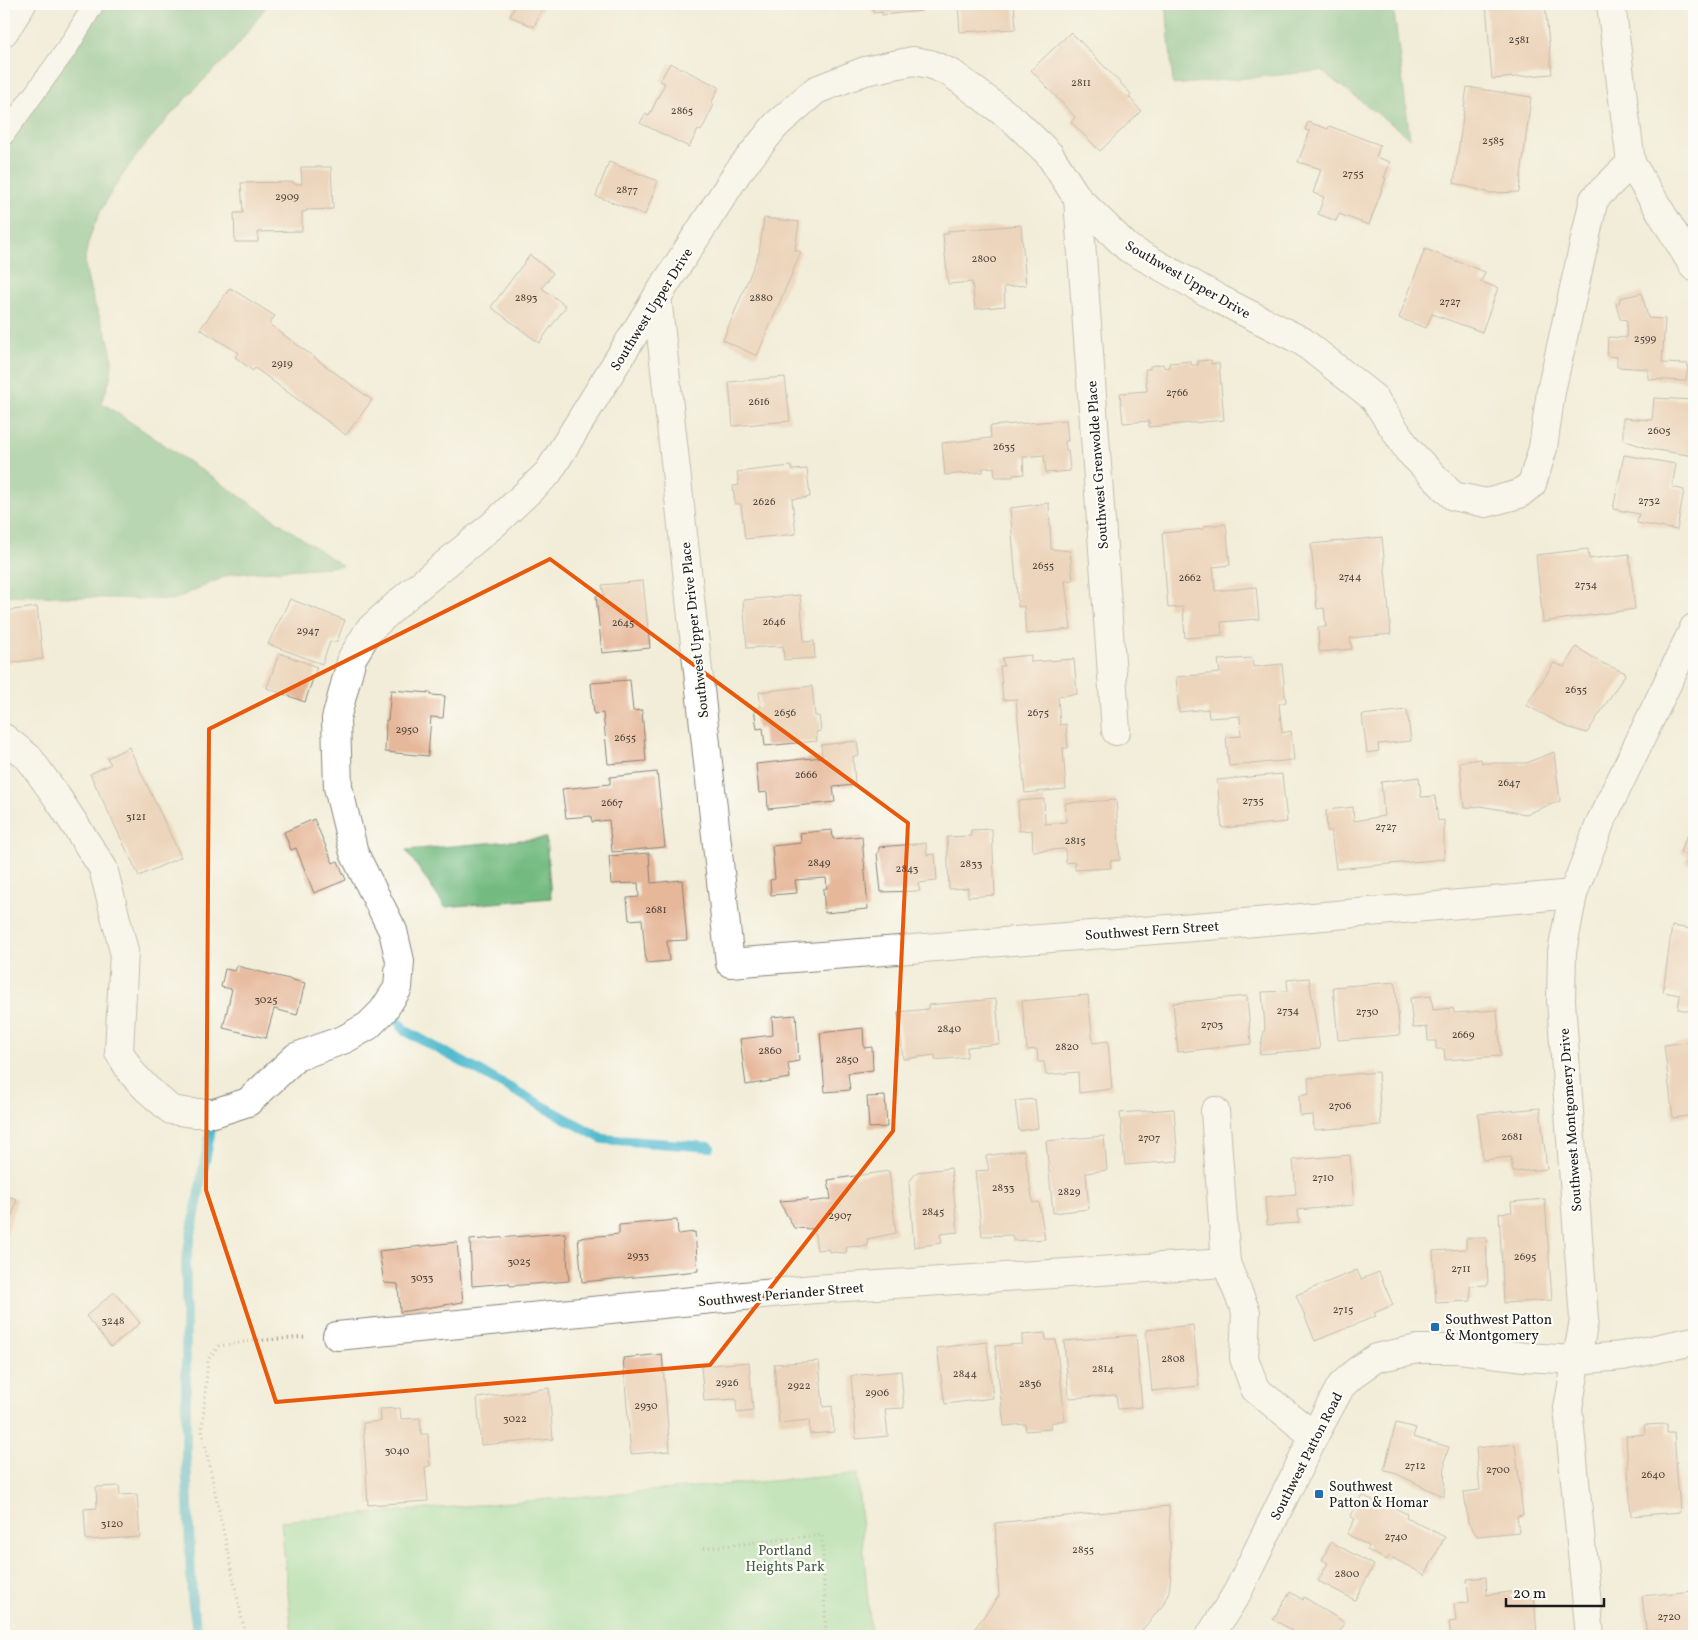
<svg xmlns="http://www.w3.org/2000/svg" width="1698" height="1640" font-family="Vollkorn,serif">
<style>
.green{fill:#8eda98;stroke:#557b5a}
.forest{fill:#72ba80;stroke:#476b4e}
.lines{fill:none;stroke-linecap:round;stroke-linejoin:round}
.stream{stroke:#51b9ce;stroke-width:10}
.building{fill:#e6b799}
.service-casing{stroke:#87847a;stroke-width:22}
.minor-casing{stroke:#87847a;stroke-width:30}
.secondary-casing{stroke:#87847a;stroke-width:30}
.motorway-casing{stroke:#87847a;stroke-width:30}
.path{stroke:#87847a;stroke-width:3;stroke-dasharray:1 4;stroke-linecap:butt}
.service{stroke:#fff;stroke-width:20}
.minor{stroke:#fff;stroke-width:28}
.secondary{stroke:#fff;stroke-width:28}
.motorway{stroke:#fff;stroke-width:28}
.marked{fill:none;stroke:#e8590c;stroke-width:4;stroke-linejoin:round}
.poi-dot{fill:#1f6fb2;stroke:#fdfcf7;stroke-width:2}
.labels{text-anchor:middle;stroke-width:4.5;stroke-linejoin:round;paint-order:stroke}
.number-label{font-size:11px;fill:#4e433b}
.street-label{font-size:14px;fill:#1c1c1c;stroke:#fdfcf7}
.poi-label{font-size:14px;fill:#1c1c1c;stroke:#fdfcf7;text-anchor:start}
.park-label{font-size:14px;fill:#445e47;stroke:#fdfcf7}
</style>
<rect width="100%" height="100%" fill="#fdfcf7"/>
<filter id="ink" filterUnits="userSpaceOnUse"><feTurbulence type="fractalNoise" baseFrequency=".02" numOctaves="2"/><feDisplacementMap in="SourceGraphic" scale="10" xChannelSelector="R" yChannelSelector="G"/><feConvolveMatrix kernelMatrix="1 2 1 2 8 2 1 2 1" color-interpolation-filters="sRGB"/></filter>
<filter id="wash" filterUnits="userSpaceOnUse"><feTurbulence type="fractalNoise" baseFrequency=".0096" numOctaves="4" result="noise"/><feDisplacementMap in="SourceGraphic" scale="20" xChannelSelector="R" yChannelSelector="G"/><feGaussianBlur stdDeviation="1.12" result="paint"/><feColorMatrix in="noise" values="0 0 0 0 0 0 0 0 0 0 0 0 0 0 0 0 0 1.4 0 .05"/><feComposite in="paint" operator="in"/></filter>
<g filter="url(#wash)">
<rect width="100%" height="100%" fill="#f2edd8"/>
<polygon class="green" points="857,1474 871,1636 292,1636 281,1521"/>
<g class="forest">
<path d="M89,4H268C258,17 249,31 239,44C225,61 207,76 191,93C153,134 96,197 86,253C84,262 86,271 88,280C98,330 128,349 101,402L343,566L231,574L173,600L4,595V121Z"/>
<polygon points="1166,4 1393,4 1410,138 1321,71 1173,85"/>
<polygon points="546,838 551,898 445,907 406,850"/>
</g>
<g class="lines">
<g class="stream">
<polyline points="389,1007 404,1030 603,1139 710,1147"/>
<polyline points="198,1636 192,1599 186,1456 186,1261 211,1129"/>
</g>
</g>
<g id="blocks">
<g class="building">
<polygon points="516,4 544,4 534,27 510,16"/>
<polygon points="873,4 921,4 922,11 882,15 882,12 873,13"/>
<polygon points="958,4 1014,4 1016,29 960,32"/>
<polygon points="1486,4 1545,4 1552,74 1492,79"/>
<polygon points="1071,32 1131,94 1129,97 1141,111 1100,151 1071,122 1075,117 1031,70"/>
<polygon points="670,63 719,87 711,104 714,105 701,131 698,130 689,147 640,123 645,114 649,116 665,83 660,81"/>
<polygon points="1467,87 1531,97 1519,192 1490,193 1454,183"/>
<polygon points="1308,122 1328,129 1329,126 1380,145 1376,157 1390,162 1384,178 1386,178 1369,225 1339,214 1336,221 1318,214 1324,197 1313,193 1321,169 1298,162 1310,131 1305,130"/>
<polygon points="609,162 658,181 645,215 596,196"/>
<polygon points="301,167 331,167 333,209 306,210 307,211 302,212 302,231 258,232 258,242 235,242 234,213 243,213 241,183 294,182 294,184 302,184"/>
<polygon points="764,218 799,222 795,250 801,252 757,356 723,340 759,253"/>
<polygon points="1021,225 1026,285 1004,287 1005,306 975,309 972,282 948,284 943,234 948,234 948,231"/>
<polygon points="1425,249 1485,272 1481,282 1498,288 1482,332 1432,314 1426,328 1399,318"/>
<polygon points="530,255 553,273 542,288 566,306 539,343 491,307"/>
<polygon points="230,288 275,316 269,324 372,400 346,435 255,368 253,371 235,357 239,353 200,329"/>
<polygon points="1642,293 1648,318 1665,319 1662,363 1688,364 1686,381 1648,379 1648,369 1617,367 1617,357 1607,356 1608,337 1626,338 1627,320 1620,319 1616,304 1619,303 1620,298"/>
<polygon points="1211,360 1211,364 1219,363 1224,420 1149,427 1149,421 1123,423 1120,393 1147,391 1145,369 1150,369 1150,366 1163,364 1164,368 1170,367 1169,363 1191,361 1191,365 1198,365 1198,361"/>
<polygon points="785,377 790,421 733,426 729,382"/>
<polygon points="1654,398 1694,400 1694,456 1650,449 1623,440 1623,418 1652,420"/>
<polygon points="1066,420 1068,441 1065,441 1066,450 1068,450 1070,471 1046,473 1044,455 1023,457 1024,474 1013,475 1013,477 995,477 994,467 983,468 983,472 945,475 942,443 991,438 990,426"/>
<polygon points="1624,455 1676,464 1672,487 1684,490 1677,530 1637,523 1639,514 1613,509"/>
<polygon points="791,466 792,470 807,469 810,497 792,499 796,534 745,539 741,504 735,504 733,486 739,485 737,472"/>
<polygon points="1049,503 1051,549 1070,551 1073,580 1065,581 1071,629 1026,634 1024,606 1018,607 1010,508"/>
<polygon points="1226,524 1230,565 1213,567 1215,591 1256,587 1259,619 1221,622 1222,635 1185,638 1183,607 1168,608 1162,533 1204,529 1204,526"/>
<polygon points="1382,537 1391,634 1350,638 1352,649 1319,652 1318,627 1326,627 1324,608 1317,609 1311,544"/>
<polygon points="1588,549 1589,559 1629,554 1635,609 1543,622 1536,555"/>
<polygon points="643,581 650,648 602,653 596,596 604,595 602,585"/>
<polygon points="800,595 804,642 814,641 815,658 784,660 783,646 747,648 743,600"/>
<polygon points="290,599 345,620 337,641 330,642 322,664 268,644"/>
<polygon points="37,607 43,659 4,663 4,611"/>
<polygon points="1576,647 1602,663 1626,673 1587,733 1567,727 1526,705 1554,663 1564,667"/>
<polygon points="279,653 317,667 305,702 267,688"/>
<polygon points="1031,655 1031,662 1074,659 1077,694 1058,696 1060,725 1066,724 1068,748 1063,748 1066,789 1025,793 1016,699 1003,700 1000,666 1004,666 1002,658"/>
<polygon points="1252,658 1253,667 1282,664 1286,702 1279,704 1282,733 1291,731 1294,760 1229,766 1226,737 1241,736 1240,716 1209,718 1208,709 1179,712 1176,677 1220,673 1218,660"/>
<polygon points="630,680 633,711 642,710 646,761 608,764 603,713 594,714 591,683"/>
<polygon points="812,686 815,716 819,716 821,731 816,732 817,741 765,746 763,728 757,729 754,708 761,707 759,692"/>
<polygon points="391,690 431,693 431,695 445,696 443,718 431,717 428,756 385,752 386,720 388,720"/>
<polygon points="1407,710 1411,741 1378,744 1379,751 1367,753 1362,715"/>
<polygon points="857,741 859,756 853,756 855,785 833,787 835,802 768,809 767,792 759,793 756,764 822,757 821,745"/>
<polygon points="129,747 181,857 139,876 90,774 111,764 107,758"/>
<polygon points="1554,752 1560,801 1526,814 1480,806 1464,808 1460,762 1481,759 1482,763 1526,763"/>
<polygon points="657,772 665,847 612,852 609,820 592,822 591,816 566,818 562,789 610,784 610,777"/>
<polygon points="1282,774 1287,822 1222,828 1217,780"/>
<polygon points="1419,777 1421,797 1435,796 1438,821 1444,820 1444,859 1336,869 1331,831 1327,831 1326,810 1353,807 1354,821 1384,816 1381,782"/>
<polygon points="1044,799 1045,824 1066,822 1065,803 1116,800 1120,860 1110,861 1111,868 1075,870 1075,862 1066,863 1065,849 1033,851 1032,830 1019,831 1018,801"/>
<polygon points="314,819 333,863 338,861 346,880 314,893 296,848 291,850 284,832"/>
<polygon points="992,829 995,895 968,897 968,888 949,889 947,837 971,836 971,830"/>
<polygon points="832,830 833,839 862,836 868,909 825,913 823,889 827,888 826,878 795,880 797,893 771,895 770,880 775,879 772,846 801,843 800,833"/>
<polygon points="1687,836 1694,839 1694,867 1685,863 1688,856 1680,852"/>
<polygon points="926,843 927,855 935,854 937,881 918,883 920,891 881,892 877,853 879,852 879,847"/>
<polygon points="649,853 651,883 682,880 687,940 667,941 669,961 646,963 642,919 629,920 627,898 639,897 638,883 611,884 609,856"/>
<polygon points="1693,920 1694,920 1694,1012 1678,1009 1680,995 1663,992 1672,926 1692,929"/>
<polygon points="237,966 305,983 297,1015 274,1009 266,1038 223,1028 232,989 221,987 225,969 235,971"/>
<polygon points="1309,978 1320,1049 1259,1054 1265,1027 1262,992 1288,991 1287,980"/>
<polygon points="1395,982 1400,1035 1338,1040 1333,987"/>
<polygon points="1088,995 1093,1043 1108,1041 1112,1089 1079,1093 1078,1072 1046,1075 1044,1062 1038,1062 1037,1049 1027,1050 1022,1001"/>
<polygon points="1247,996 1251,1044 1178,1052 1173,1003"/>
<polygon points="1431,996 1433,1010 1453,1008 1454,1013 1497,1010 1501,1056 1445,1060 1444,1049 1436,1049 1436,1041 1428,1041 1427,1027 1413,1028 1410,998"/>
<polygon points="996,999 1000,1044 967,1047 967,1057 935,1060 935,1055 903,1059 898,1012 928,1009 928,1005"/>
<polygon points="796,1015 799,1061 788,1063 790,1078 746,1085 740,1039 773,1035 772,1017"/>
<polygon points="863,1028 864,1048 872,1047 873,1070 848,1073 850,1090 825,1092 820,1033"/>
<polygon points="1694,1041 1694,1115 1673,1118 1664,1045"/>
<polygon points="1378,1072 1381,1125 1314,1130 1313,1115 1300,1116 1299,1096 1309,1094 1308,1078"/>
<polygon points="885,1096 887,1127 869,1128 867,1097"/>
<polygon points="1035,1099 1038,1128 1019,1131 1015,1101"/>
<polygon points="1540,1108 1547,1169 1513,1172 1511,1157 1483,1160 1478,1114"/>
<polygon points="1174,1109 1178,1161 1125,1165 1120,1113"/>
<polygon points="1104,1136 1107,1170 1086,1173 1089,1209 1053,1213 1046,1141"/>
<polygon points="1024,1150 1033,1203 1039,1202 1045,1239 1013,1241 1012,1235 982,1236 975,1171 989,1170 986,1156"/>
<polygon points="1350,1155 1354,1205 1298,1210 1299,1223 1267,1225 1265,1197 1296,1194 1293,1160"/>
<polygon points="951,1168 958,1232 940,1234 942,1243 914,1247 909,1182 917,1172"/>
<polygon points="889,1171 896,1233 867,1239 868,1246 847,1247 846,1253 829,1252 828,1249 817,1250 814,1229 794,1228 779,1201 808,1199 809,1202 831,1199 828,1180"/>
<polygon points="4,1195 17,1199 4,1244"/>
<polygon points="1545,1199 1552,1300 1504,1303 1499,1213 1512,1212 1511,1202"/>
<polygon points="677,1220 678,1234 695,1232 698,1271 582,1282 578,1238 619,1234 619,1225"/>
<polygon points="565,1233 569,1281 510,1286 509,1283 472,1286 470,1240"/>
<polygon points="1466,1238 1486,1238 1488,1285 1470,1286 1471,1301 1436,1303 1433,1251 1466,1249"/>
<polygon points="457,1242 463,1302 400,1312 398,1284 384,1283 379,1251"/>
<polygon points="1357,1270 1361,1279 1379,1272 1393,1305 1374,1313 1376,1316 1315,1341 1296,1295"/>
<polygon points="114,1292 140,1323 111,1347 86,1316"/>
<polygon points="1193,1325 1199,1386 1152,1391 1146,1330"/>
<polygon points="1045,1333 1046,1340 1056,1340 1065,1420 1050,1423 1051,1429 1026,1431 1025,1424 1004,1426 995,1346 1022,1344 1022,1335"/>
<polygon points="1136,1335 1142,1407 1118,1409 1116,1395 1069,1398 1064,1341"/>
<polygon points="987,1342 993,1398 945,1404 937,1348"/>
<polygon points="662,1354 670,1451 631,1454 623,1358"/>
<polygon points="819,1361 823,1407 832,1406 834,1432 810,1434 809,1420 779,1423 774,1364"/>
<polygon points="749,1362 753,1411 737,1413 736,1399 704,1401 701,1366"/>
<polygon points="901,1371 904,1408 885,1409 888,1436 856,1439 851,1376"/>
<polygon points="549,1388 553,1439 481,1445 477,1398"/>
<polygon points="400,1408 401,1419 420,1418 421,1434 428,1434 430,1466 425,1467 428,1501 368,1505 363,1423 381,1421 380,1409"/>
<polygon points="1396,1423 1416,1428 1413,1437 1449,1447 1445,1459 1444,1497 1393,1472 1384,1470"/>
<polygon points="1667,1424 1667,1433 1674,1433 1680,1512 1631,1516 1626,1436 1645,1434 1644,1425"/>
<polygon points="1515,1444 1523,1515 1517,1516 1519,1532 1477,1536 1468,1522 1464,1492 1480,1490 1476,1448"/>
<polygon points="119,1486 120,1495 137,1494 140,1537 86,1540 84,1509 97,1508 96,1487"/>
<polygon points="1362,1495 1388,1508 1389,1505 1407,1514 1406,1517 1445,1537 1425,1575 1389,1556 1387,1560 1367,1550 1369,1546 1347,1534 1355,1519 1350,1516"/>
<polygon points="1694,1500 1694,1524 1690,1525 1688,1501"/>
<polygon points="1169,1506 1171,1575 1169,1591 1163,1605 1137,1636 969,1636 999,1596 995,1523"/>
<polygon points="1331,1542 1374,1565 1355,1600 1318,1581 1328,1563 1322,1560"/>
<polygon points="1486,1577 1487,1595 1517,1591 1518,1598 1534,1596 1537,1635 1451,1636 1449,1622 1456,1621 1454,1604 1469,1603 1467,1579"/>
<polygon points="1694,1591 1694,1636 1647,1636 1642,1596"/>
<polygon points="1290,1592 1303,1600 1304,1597 1345,1623 1337,1636 1295,1636 1291,1633 1292,1631 1273,1619"/>
</g>
</g>
</g>
<g filter="url(#ink)">
<use href="#blocks" fill-opacity="0" stroke="#87847a" stroke-width="1"/>
<g class="lines">
<defs>
<polyline id="service" points="4,135 68,47 94,4"/>
<g id="minor">
<polyline points="1611,4 1631,163 1694,267"/>
<polyline points="1078,199 1116,731"/>
<polyline points="657,297 730,963 1233,924 1573,894"/>
<polyline points="4,738 29,758 57,797 103,868 124,951 119,1052 132,1073 147,1089 171,1110 192,1113 214,1113 248,1102 296,1057 345,1039 368,1026 383,1011 398,988 400,961 393,931 354,853 338,787 336,719 352,658 369,630 402,600 494,524 548,473 657,297 738,172 776,125 816,90 865,71 913,61 930,64 951,73 1015,121 1049,154 1078,199 1128,248 1221,300 1302,341 1374,398 1408,450 1453,496 1486,503 1519,494 1532,484 1543,448 1551,391 1594,199 1631,163"/>
<polyline points="1215,1111 1226,1263 1246,1312 1244,1358 1255,1389 1314,1436"/>
<polyline points="337,1336 814,1289 1226,1263"/>
<polyline points="1590,1636 1568,1408 1584,1320 1561,1001 1562,952 1573,894 1601,821 1694,628"/>
</g>
<polyline id="secondary" points="1210,1636 1237,1593 1314,1436 1341,1386 1357,1371 1376,1358 1418,1349 1459,1349 1525,1357 1576,1360 1622,1356 1694,1341"/>
<polyline id="motorway" points="4,32 22,4"/>
</defs>
<use href="#service" class="service-casing"/>
<use href="#minor" class="minor-casing"/>
<use href="#secondary" class="secondary-casing"/>
<use href="#motorway" class="motorway-casing"/>
<g class="path">
<polyline points="704,1548 822,1535 826,1636"/>
<polyline points="250,1636 244,1628 202,1431 208,1359 219,1346 251,1341 307,1337"/>
</g>
<use href="#service" class="service"/>
<use href="#minor" class="minor"/>
<use href="#secondary" class="secondary"/>
<use href="#motorway" class="motorway"/>
</g>
</g>
<path d="M0 0H1698V1640H0ZM550,559L908,823L893,1131L710,1365L276,1402L206,1190L209,729Z" fill="#f2edd8" fill-opacity=".55" fill-rule="evenodd"/>
<path class="marked" d="M550,559L908,823L893,1131L710,1365L276,1402L206,1190L209,729Z"/>
<g class="poi-dot">
<rect x="1430" y="1322" width="10" height="10" rx="2.5"/>
<rect x="1314" y="1489" width="10" height="10" rx="2.5"/>
</g>
<g class="labels">
<g class="number-label">
<text x="1519" y="43">2581</text>
<text x="1081" y="86">2811</text>
<text x="682" y="114">2865</text>
<text x="1493" y="144">2585</text>
<text x="1353" y="177">2755</text>
<text x="627" y="193">2877</text>
<text x="287" y="200">2909</text>
<text x="984" y="262">2800</text>
<text x="526" y="301">2893</text>
<text x="761" y="301">2880</text>
<text x="1450" y="305">2727</text>
<text x="1645" y="342">2599</text>
<text x="282" y="367">2919</text>
<text x="1177" y="396">2766</text>
<text x="759" y="405">2616</text>
<text x="1659" y="434">2605</text>
<text x="1004" y="450">2635</text>
<text x="1649" y="504">2732</text>
<text x="764" y="505">2626</text>
<text x="1043" y="569">2655</text>
<text x="1350" y="580">2744</text>
<text x="1190" y="581">2662</text>
<text x="1586" y="588">2734</text>
<text x="774" y="625">2646</text>
<text x="623" y="626">2645</text>
<text x="308" y="634">2947</text>
<text x="1576" y="693">2635</text>
<text x="785" y="716">2656</text>
<text x="1038" y="716">2675</text>
<text x="407" y="733">2950</text>
<text x="625" y="741">2655</text>
<text x="806" y="778">2666</text>
<text x="1509" y="786">2647</text>
<text x="1253" y="804">2735</text>
<text x="612" y="806">2667</text>
<text x="136" y="820">3121</text>
<text x="1386" y="830">2727</text>
<text x="1075" y="844">2815</text>
<text x="819" y="866">2849</text>
<text x="971" y="867">2833</text>
<text x="907" y="872">2843</text>
<text x="656" y="913">2681</text>
<text x="266" y="1003">3025</text>
<text x="1288" y="1014">2734</text>
<text x="1367" y="1015">2730</text>
<text x="1212" y="1028">2703</text>
<text x="949" y="1032">2840</text>
<text x="1463" y="1038">2669</text>
<text x="1067" y="1050">2820</text>
<text x="770" y="1054">2860</text>
<text x="847" y="1063">2850</text>
<text x="1340" y="1109">2706</text>
<text x="1512" y="1140">2681</text>
<text x="1149" y="1141">2707</text>
<text x="1323" y="1181">2710</text>
<text x="1003" y="1191">2833</text>
<text x="1069" y="1195">2829</text>
<text x="933" y="1215">2845</text>
<text x="840" y="1219">2907</text>
<text x="638" y="1259">2933</text>
<text x="1525" y="1260">2695</text>
<text x="519" y="1265">3025</text>
<text x="1461" y="1272">2711</text>
<text x="422" y="1281">3033</text>
<text x="1343" y="1313">2715</text>
<text x="113" y="1324">3248</text>
<text x="1173" y="1362">2808</text>
<text x="1103" y="1372">2814</text>
<text x="965" y="1377">2844</text>
<text x="727" y="1386">2926</text>
<text x="1030" y="1387">2836</text>
<text x="799" y="1389">2922</text>
<text x="877" y="1396">2906</text>
<text x="646" y="1409">2930</text>
<text x="515" y="1422">3022</text>
<text x="397" y="1454">3040</text>
<text x="1415" y="1469">2712</text>
<text x="1498" y="1473">2700</text>
<text x="1653" y="1478">2640</text>
<text x="112" y="1527">3120</text>
<text x="1396" y="1540">2740</text>
<text x="1083" y="1553">2855</text>
<text x="1347" y="1577">2800</text>
<text x="1669" y="1620">2720</text>
</g>
<g class="street-label">
<text transform="translate(1188 279) rotate(30)" y="5">Southwest Upper Drive</text>
<text transform="translate(651 309) rotate(-58)" y="5">Southwest Upper Drive</text>
<text transform="translate(1097 465) rotate(-94)" y="5">Southwest Grenwolde Place</text>
<text transform="translate(694 630) rotate(-96)" y="5">Southwest Upper Drive Place</text>
<text transform="translate(1152 930) rotate(-4)" y="5">Southwest Fern Street</text>
<text transform="translate(1570 1120) rotate(-94)" y="5">Southwest Montgomery Drive</text>
<text transform="translate(781 1294) rotate(-5)" y="5">Southwest Periander Street</text>
<text transform="translate(1306 1456) rotate(-63)" y="5">Southwest Patton Road</text>
</g>
<g class="poi-label">
<text x="1445" y="1324">Southwest Patton<tspan x="1445" dy="16">&amp; Montgomery</tspan></text>
<text x="1329" y="1491">Southwest<tspan x="1329" dy="16">Patton &amp; Homar</tspan></text>
</g>
<g class="park-label">
<text x="785" y="1555">Portland<tspan x="785" dy="16">Heights Park</tspan></text>
</g>
</g>
<rect width="1698" height="1640" fill="none" stroke="#fdfcf7" stroke-width="20"/>
<path d="M1506 1598v8h98v-8" fill="none" stroke="#1c1c1c" stroke-width="2.5"/>
<text x="1513" y="1598" font-size="15" fill="#1c1c1c" stroke="#fdfcf7" stroke-width="4" paint-order="stroke">20 m</text>
</svg>
